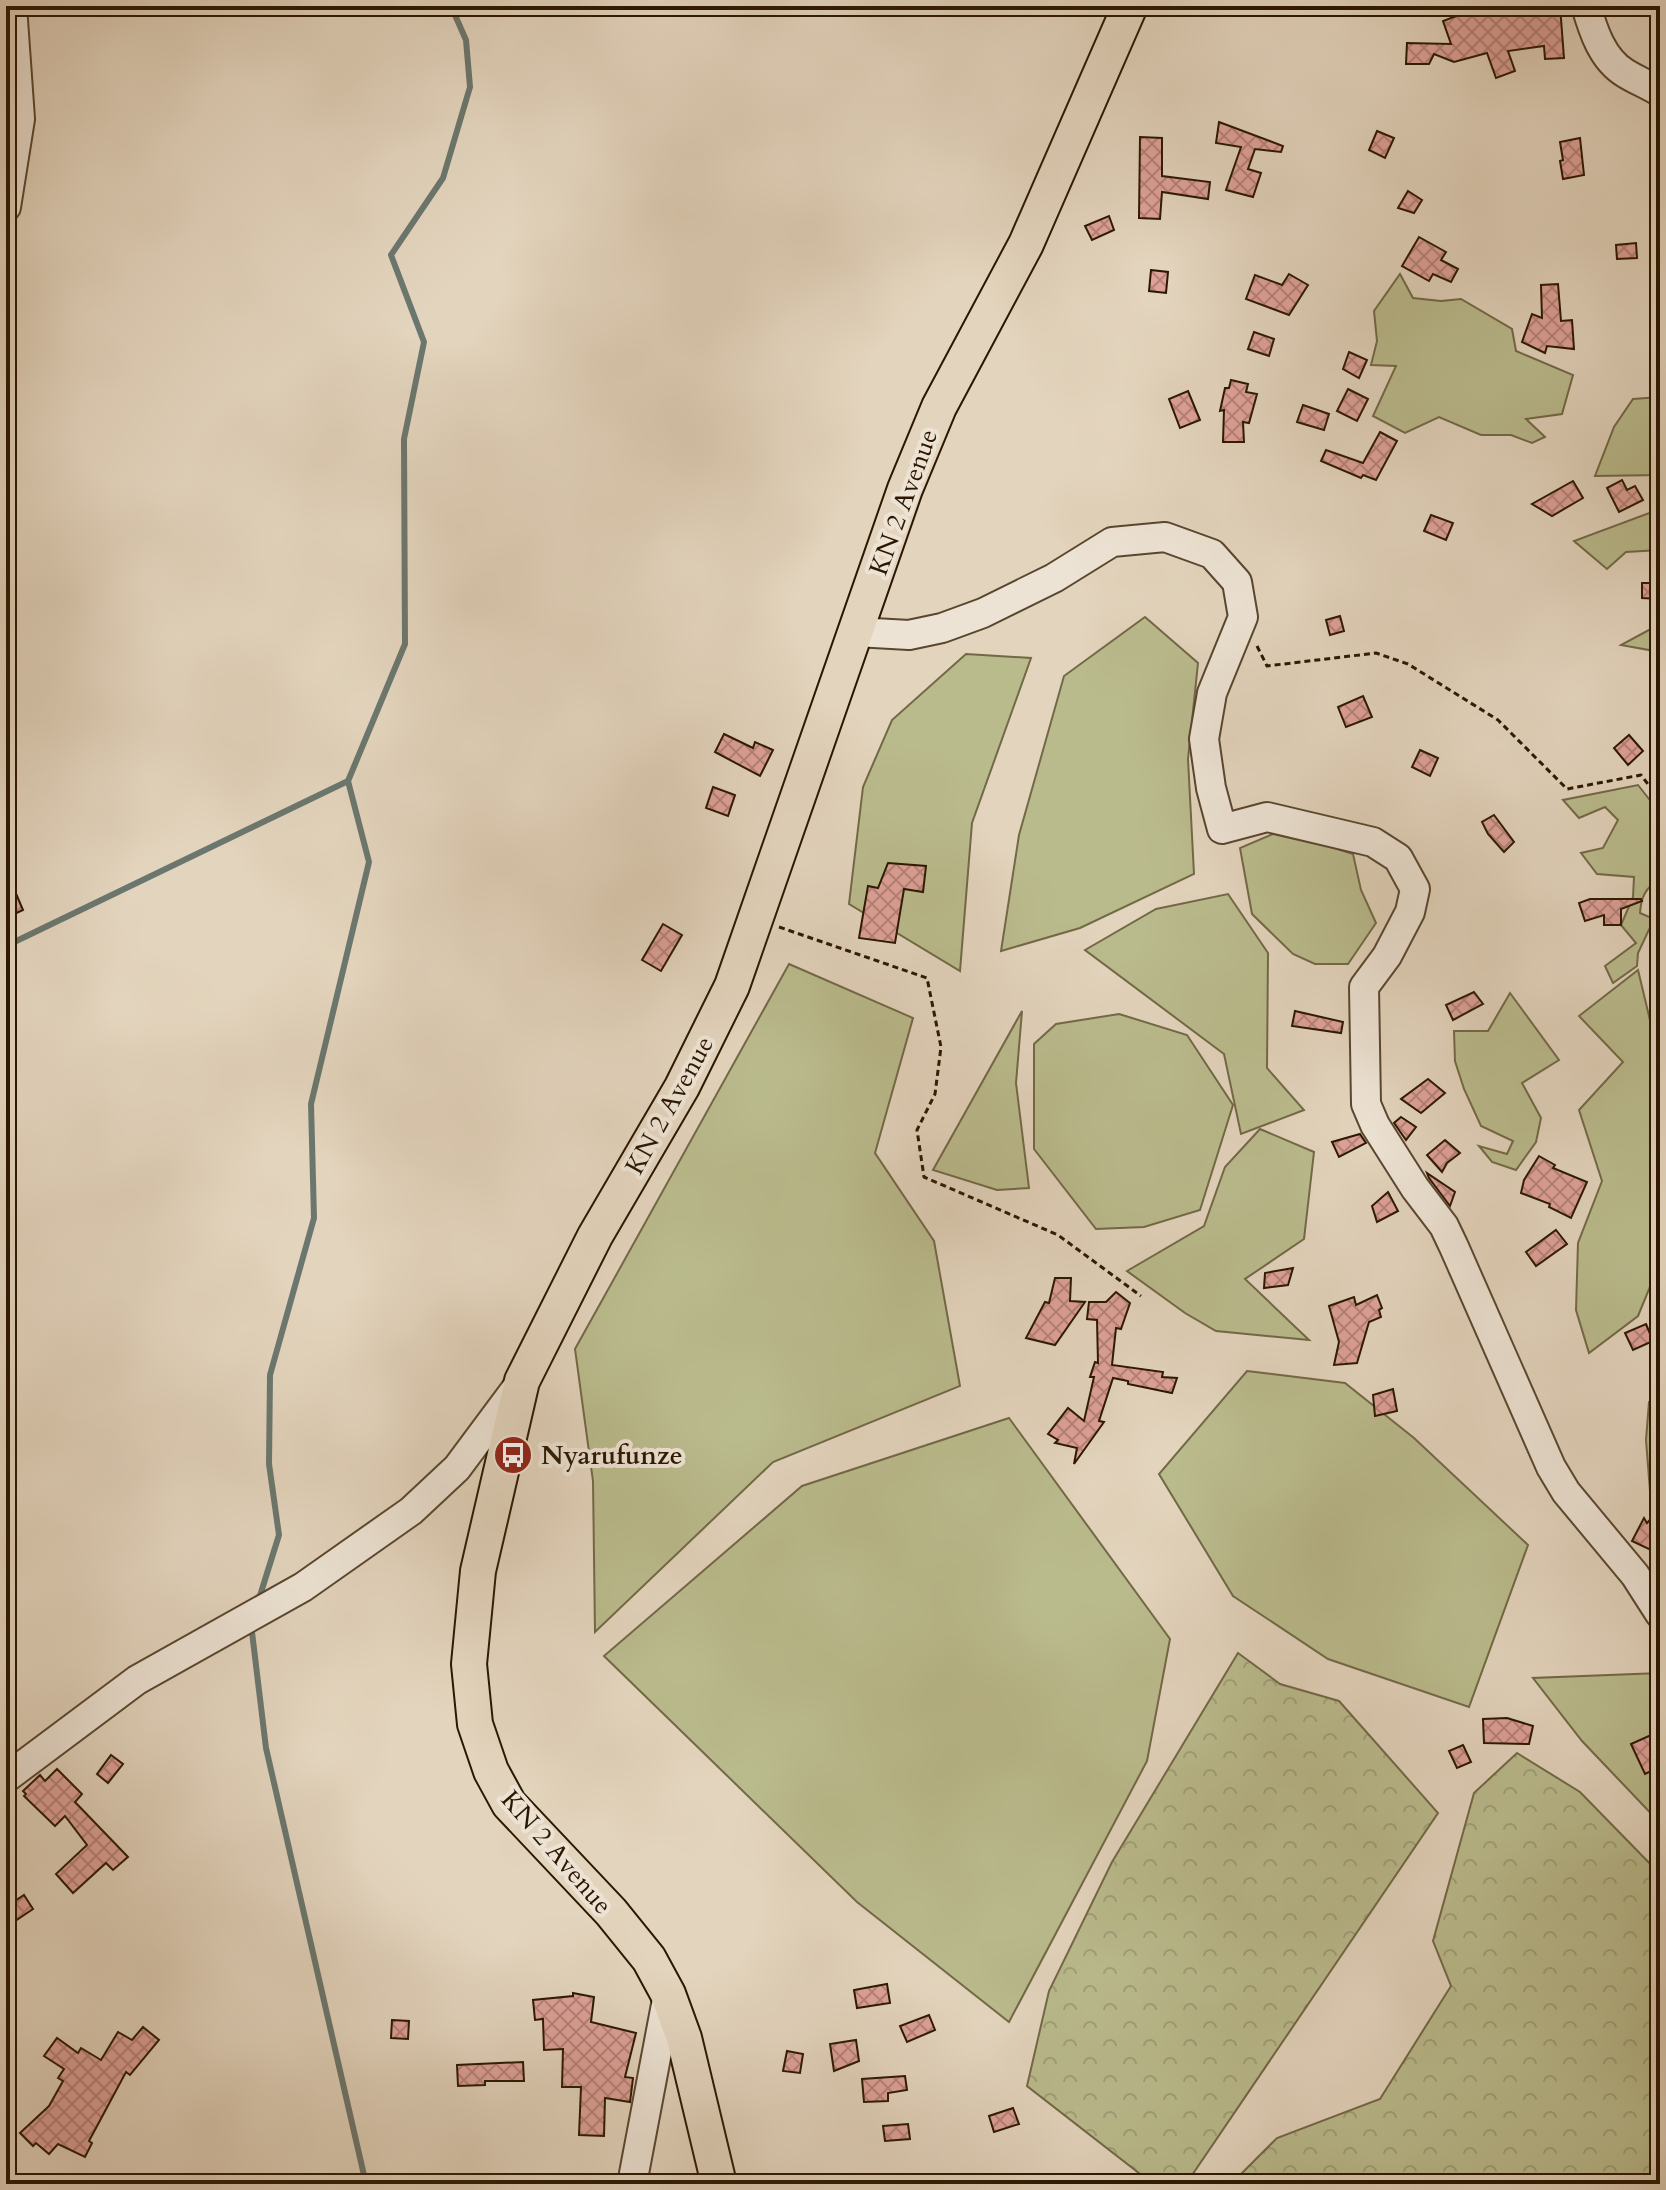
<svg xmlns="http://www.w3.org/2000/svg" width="1666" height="2190" font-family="Cardo,serif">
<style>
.green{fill:#babb8d;stroke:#726946;stroke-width:2}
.forest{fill:url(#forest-crowns);stroke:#726946;stroke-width:2}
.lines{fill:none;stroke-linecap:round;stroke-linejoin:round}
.stream{stroke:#6b776e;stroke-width:6}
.building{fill:url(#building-cross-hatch);stroke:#2b1700;stroke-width:2}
.minor-casing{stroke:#59462f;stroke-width:32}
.major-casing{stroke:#2b1700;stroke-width:38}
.path{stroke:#2b1700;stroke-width:3;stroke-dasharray:6 4;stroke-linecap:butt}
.minor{stroke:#ede3d4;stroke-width:28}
.major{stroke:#e3d4bd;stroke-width:34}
.labels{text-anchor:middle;stroke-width:8;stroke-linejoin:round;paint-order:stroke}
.street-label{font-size:26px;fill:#2b1700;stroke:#ede3d4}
.poi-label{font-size:26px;font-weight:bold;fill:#2b1700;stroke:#ede3d4;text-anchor:start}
</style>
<defs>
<pattern id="forest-crowns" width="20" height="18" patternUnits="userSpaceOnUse" patternTransform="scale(2)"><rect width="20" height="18" fill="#babb8d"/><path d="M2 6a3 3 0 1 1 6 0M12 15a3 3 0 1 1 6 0" fill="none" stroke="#a0a078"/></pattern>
<pattern id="building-cross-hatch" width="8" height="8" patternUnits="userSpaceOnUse" patternTransform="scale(2)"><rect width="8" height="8" fill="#dfa198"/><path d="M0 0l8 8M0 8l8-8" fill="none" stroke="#b5827a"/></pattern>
</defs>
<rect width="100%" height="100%" fill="#e3d4bd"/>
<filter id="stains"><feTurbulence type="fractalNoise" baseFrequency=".0025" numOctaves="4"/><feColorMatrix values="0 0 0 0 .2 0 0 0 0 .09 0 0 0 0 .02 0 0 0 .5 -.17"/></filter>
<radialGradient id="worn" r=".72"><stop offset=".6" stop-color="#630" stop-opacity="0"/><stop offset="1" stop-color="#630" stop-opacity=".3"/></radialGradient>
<g class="green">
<polygon points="1400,274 1413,298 1441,301 1461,299 1512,329 1516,351 1573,375 1562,414 1526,419 1545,437 1532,443 1511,435 1481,435 1439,417 1405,433 1373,416 1396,366 1371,365 1377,341 1374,311"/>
<polygon points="1660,397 1660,475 1595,476 1614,427 1633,399"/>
<polygon points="1660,509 1660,550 1626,552 1607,569 1574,541"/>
<polygon points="1145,617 1198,663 1188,759 1194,874 1080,928 1001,951 1019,835 1064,676"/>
<polygon points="1660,624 1660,652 1621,645"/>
<polygon points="966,654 1031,658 972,823 960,971 849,904 863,787 892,720"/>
<path d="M1638,785L1660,813V880C1645,887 1641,898 1640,913L1654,919L1638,953L1637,966L1613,983L1605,966L1636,943L1621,925L1633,897L1634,877L1597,874L1581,853L1603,848L1618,820L1605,807L1579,818L1563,800Z"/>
<polygon points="1280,831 1353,854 1361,890 1376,923 1348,964 1315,964 1293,954 1252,914 1240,848"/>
<polygon points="1228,894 1268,953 1267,1068 1304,1110 1241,1134 1224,1054 1085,950 1156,909"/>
<polygon points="789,964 913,1018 875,1153 934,1241 960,1386 773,1462 595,1632 593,1481 575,1349"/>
<polygon points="1638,970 1660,1062 1660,1271 1656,1272 1638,1316 1589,1353 1576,1310 1578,1243 1602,1181 1579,1110 1623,1062 1579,1016"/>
<polygon points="1510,993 1559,1060 1522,1083 1541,1118 1536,1142 1516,1170 1492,1162 1479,1146 1507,1154 1513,1141 1481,1126 1464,1089 1455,1061 1454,1031 1488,1031"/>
<polygon points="1022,1011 1016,1083 1029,1188 997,1190 933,1170"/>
<polygon points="1119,1014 1187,1035 1233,1105 1200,1210 1144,1227 1096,1229 1034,1149 1034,1044 1056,1024"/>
<polygon points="1260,1129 1314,1152 1304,1239 1245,1279 1309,1340 1216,1331 1185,1313 1127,1271 1204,1226 1225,1167"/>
<polygon points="1247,1371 1345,1383 1414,1438 1528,1545 1469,1707 1328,1659 1233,1596 1159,1474"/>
<polygon points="1660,1393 1660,1500 1650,1491 1646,1440 1649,1402"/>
<polygon points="1009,1418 1170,1639 1147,1761 1009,2022 857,1902 604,1656 802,1486"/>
<polygon points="1660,1673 1660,1823 1582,1741 1533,1678"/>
</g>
<g class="forest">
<polygon points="1238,1653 1280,1684 1339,1701 1438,1813 1186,2184 1153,2184 1027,2086 1049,1991 1112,1862"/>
<polygon points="1517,1753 1580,1792 1660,1874 1660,2184 1231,2184 1277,2138 1380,2099 1451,1986 1433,1941 1474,1793"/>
</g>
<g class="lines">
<g class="stream">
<polyline points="6,946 348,781 405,644 404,439 424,342 391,255 443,178 470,87 466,40 451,6"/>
<polyline points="258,1602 279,1535 269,1464 270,1375 314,1218 311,1104 369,862 348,781"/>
<polyline points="251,1624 266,1748 366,2184"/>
</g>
</g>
<g class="building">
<polygon points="1472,6 1560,6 1564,58 1545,59 1544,46 1508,51 1515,71 1496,78 1487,53 1454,62 1434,54 1429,64 1406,64 1407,43 1451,44 1443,21 1472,10"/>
<polygon points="1219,122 1283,146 1281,152 1255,149 1248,169 1261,173 1253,197 1226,190 1241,147 1216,143"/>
<polygon points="1377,131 1394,138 1385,158 1369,150"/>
<polygon points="1140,137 1162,138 1162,176 1210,182 1208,199 1162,192 1160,219 1139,218"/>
<polygon points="1580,138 1584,175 1563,179 1560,161 1563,160 1560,142"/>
<polygon points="1408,191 1422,200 1414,213 1398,208"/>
<polygon points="1109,216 1114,230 1092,240 1085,226"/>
<polygon points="1419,237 1446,252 1441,260 1458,269 1451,282 1433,274 1429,281 1402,266"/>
<polygon points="1636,243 1637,258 1617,259 1616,245"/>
<polygon points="1151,270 1168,272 1166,293 1149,291"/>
<polygon points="1289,274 1308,285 1289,315 1246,299 1255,275 1282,285"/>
<polygon points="1558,284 1561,321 1572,320 1574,349 1547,346 1545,353 1522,342 1532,314 1542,318 1541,285"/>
<polygon points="1254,332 1274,339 1269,356 1248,349"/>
<polygon points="1349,352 1367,360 1359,378 1343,369"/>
<polygon points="1231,380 1248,384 1246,392 1257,394 1249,423 1243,422 1244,442 1223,442 1224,410 1220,411 1225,388 1229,388"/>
<polygon points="1348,389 1368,399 1357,421 1337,411"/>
<polygon points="1188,391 1200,420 1180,428 1169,399"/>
<polygon points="1303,405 1329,414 1324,430 1297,422"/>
<polygon points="1380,432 1397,441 1376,480 1363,475 1361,478 1321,461 1326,450 1363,463"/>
<polygon points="1622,480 1627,490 1635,486 1643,500 1619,512 1607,488"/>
<polygon points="1573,481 1583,498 1552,516 1532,504"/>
<polygon points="1431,515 1453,523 1446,540 1424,531"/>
<polygon points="1642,583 1660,583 1660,599 1642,598"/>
<polygon points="1340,616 1344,631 1330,635 1326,620"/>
<polygon points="1363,696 1372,717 1346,727 1338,707"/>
<polygon points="724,734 753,748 755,742 773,750 760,776 715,752"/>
<polygon points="1629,735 1643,751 1628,765 1614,748"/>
<polygon points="1420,750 1438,758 1430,776 1412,767"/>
<polygon points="713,787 735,795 728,816 706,808"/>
<polygon points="1494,815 1514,842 1504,852 1488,834 1482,822"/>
<polygon points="888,863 926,866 923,892 904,889 895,943 859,938 868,886 878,888"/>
<polygon points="6,870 23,910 6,918"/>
<polygon points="1590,899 1641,899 1642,901 1621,909 1621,925 1604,925 1604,915 1585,921 1579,903"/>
<polygon points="663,924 682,935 661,971 642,960"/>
<polygon points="1474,992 1483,1004 1453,1020 1446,1005"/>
<polygon points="1295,1011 1343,1022 1341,1033 1292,1026"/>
<polygon points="1428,1079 1445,1093 1421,1113 1401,1099"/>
<polygon points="1401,1117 1416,1127 1406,1140 1394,1123"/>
<polygon points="1360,1134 1366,1143 1339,1157 1332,1142"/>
<polygon points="1445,1140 1460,1153 1447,1163 1442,1172 1427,1155"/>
<polygon points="1539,1156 1555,1165 1553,1168 1587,1182 1571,1218 1549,1207 1550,1204 1521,1193 1524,1180"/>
<polygon points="1427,1173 1455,1192 1450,1206 1429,1178"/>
<polygon points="1388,1192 1398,1211 1377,1222 1372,1206"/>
<polygon points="1556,1230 1567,1244 1536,1266 1526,1252"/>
<polygon points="1293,1268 1288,1285 1264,1288 1265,1273"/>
<polygon points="1055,1278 1071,1278 1070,1301 1085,1302 1055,1345 1026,1338 1045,1302 1049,1303"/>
<polygon points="1116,1292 1130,1303 1121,1329 1116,1328 1112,1365 1163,1372 1162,1377 1177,1378 1172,1393 1128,1384 1128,1381 1113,1378 1099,1421 1104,1422 1074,1464 1077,1448 1055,1443 1058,1440 1048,1434 1068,1408 1084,1421 1094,1377 1090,1377 1095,1362 1098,1363 1097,1320 1087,1319 1089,1302 1106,1302"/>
<polygon points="1377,1295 1382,1308 1379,1310 1381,1317 1369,1322 1357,1363 1334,1365 1339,1342 1329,1306 1354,1297 1356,1305"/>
<polygon points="1646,1324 1653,1341 1633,1350 1625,1333"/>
<polygon points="1393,1389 1397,1411 1375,1416 1373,1395"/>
<polygon points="1660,1509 1660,1536 1653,1551 1632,1541 1644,1518 1647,1523"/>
<polygon points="1507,1718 1533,1726 1529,1744 1484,1743 1483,1719"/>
<polygon points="1660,1731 1660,1767 1645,1774 1631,1744"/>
<polygon points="1463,1745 1471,1762 1457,1768 1449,1751"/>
<polygon points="111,1755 123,1764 108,1783 97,1774"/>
<polygon points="57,1769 82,1794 75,1802 128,1857 113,1870 106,1863 73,1893 56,1874 87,1845 65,1816 55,1826 24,1796 26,1794 23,1791 40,1775 45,1781"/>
<polygon points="24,1895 33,1909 15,1921 6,1907"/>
<polygon points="887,1984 890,2003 857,2008 854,1990"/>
<polygon points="573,1993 594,1997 591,2022 636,2033 625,2077 633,2078 630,2102 605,2098 604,2136 579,2135 581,2087 562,2087 563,2049 544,2050 543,2019 535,2020 533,2000 573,1996"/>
<polygon points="929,2015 935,2030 907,2042 900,2026"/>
<polygon points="392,2020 409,2021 408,2039 391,2038"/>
<polygon points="143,2027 159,2040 130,2075 126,2072 89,2141 92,2143 85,2157 58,2144 49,2154 36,2143 33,2146 20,2133 49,2106 63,2081 58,2078 64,2069 44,2056 57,2038 78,2053 81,2048 101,2060 118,2032 132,2040"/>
<polygon points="856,2040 859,2061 834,2071 830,2044"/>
<polygon points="787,2051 803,2054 800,2073 783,2071"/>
<polygon points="523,2062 524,2081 485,2081 485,2085 458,2086 457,2065"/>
<polygon points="905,2076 907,2090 888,2093 888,2101 864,2102 862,2079"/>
<polygon points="1013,2108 1019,2124 994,2132 989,2116"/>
<polygon points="908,2124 910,2139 885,2141 883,2126"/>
</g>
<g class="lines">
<defs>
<g id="minor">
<path d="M1586,6C1593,30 1602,59 1625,73C1636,80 1649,85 1660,92"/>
<polyline points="6,207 20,119 12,6"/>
<polyline points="856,632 909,635 942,628 983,613 1054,578 1112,542 1165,537 1212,554 1237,582 1243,617 1212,693 1204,739 1211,788 1222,829 1267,817 1373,842 1398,858 1415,889 1410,912 1387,956 1364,987 1366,1104 1375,1125 1415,1188 1444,1226 1454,1247 1551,1467 1566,1492 1635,1575 1660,1614"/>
<polyline points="6,1778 137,1680 303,1587 411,1511 457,1468 518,1386"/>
<polyline points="632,2184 668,1994"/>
</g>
<polyline id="major" points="719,2184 684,2038 668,1994 649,1959 611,1912 509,1804 491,1771 475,1724 469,1664 478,1571 522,1381 595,1236 682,1087 732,986 905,489 939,407 1026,244 1130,6"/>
</defs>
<use href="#minor" class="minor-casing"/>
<use href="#major" class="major-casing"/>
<g class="path">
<polyline points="1257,646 1267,666 1376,653 1408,664 1498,720 1567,789 1641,775 1660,800"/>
<polyline points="779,927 927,978 941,1047 935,1094 917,1130 924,1177 1058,1235 1141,1296"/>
</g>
<use href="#minor" class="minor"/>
<use href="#major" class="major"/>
</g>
<defs>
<symbol id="bus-disc" viewBox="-11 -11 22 22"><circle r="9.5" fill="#8f2418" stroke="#ede3d4"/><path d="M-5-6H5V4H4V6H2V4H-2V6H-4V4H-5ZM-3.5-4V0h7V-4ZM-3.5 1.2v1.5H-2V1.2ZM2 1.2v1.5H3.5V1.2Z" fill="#fff"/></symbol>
</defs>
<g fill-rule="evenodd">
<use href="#bus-disc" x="491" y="1433" width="44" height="44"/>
</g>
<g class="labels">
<g class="street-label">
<text transform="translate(903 502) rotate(-70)" y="9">KN 2 Avenue</text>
<text transform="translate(669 1105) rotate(-61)" y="9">KN 2 Avenue</text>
<text transform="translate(557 1852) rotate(49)" y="9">KN 2 Avenue</text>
</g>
<g class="poi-label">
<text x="541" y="1464">Nyarufunze</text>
</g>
</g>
<rect width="1666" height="2190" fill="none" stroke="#e3d4bd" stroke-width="32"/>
<rect x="8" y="8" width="1650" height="2174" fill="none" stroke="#2b1700" stroke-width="4"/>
<rect x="16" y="16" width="1634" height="2158" fill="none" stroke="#2b1700" stroke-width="2"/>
<rect width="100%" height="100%" filter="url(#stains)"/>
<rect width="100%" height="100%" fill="url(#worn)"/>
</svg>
